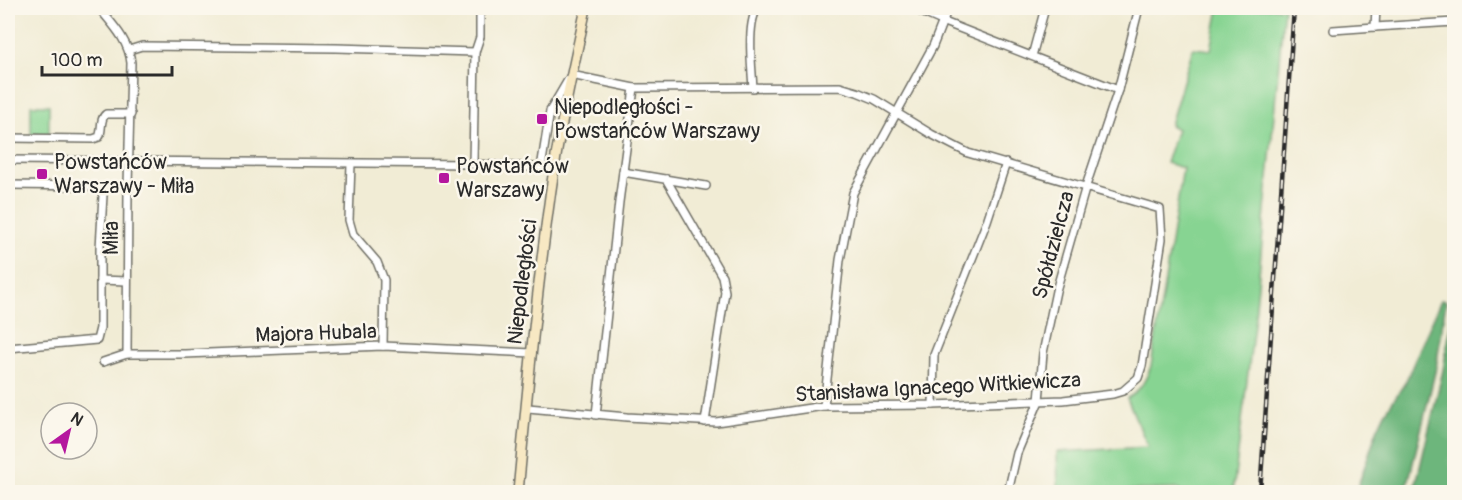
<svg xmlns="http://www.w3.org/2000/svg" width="1462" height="500" font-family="Pangolin,sans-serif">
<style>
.green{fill:#87d492;stroke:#59805e;stroke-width:1.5}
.forest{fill:#6db67c;stroke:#4c7054;stroke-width:1.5}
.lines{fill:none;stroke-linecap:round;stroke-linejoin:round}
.street-casing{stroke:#706f66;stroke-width:10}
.secondary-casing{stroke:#706f66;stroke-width:12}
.street{stroke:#fff;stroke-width:7}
.secondary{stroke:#f7e8c3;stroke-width:9}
.rail-casing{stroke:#2b2b2b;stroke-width:4.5}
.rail{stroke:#fbf7ec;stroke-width:2;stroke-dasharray:7;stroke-linecap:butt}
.poi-dot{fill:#b5179e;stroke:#fbf7ec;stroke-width:2}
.labels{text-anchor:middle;stroke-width:5;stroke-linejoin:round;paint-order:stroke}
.poi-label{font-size:21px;fill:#2b2b2b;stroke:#fbf7ec;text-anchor:start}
.street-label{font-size:21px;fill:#2b2b2b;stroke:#fbf7ec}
</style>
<rect width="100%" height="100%" fill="#fbf7ec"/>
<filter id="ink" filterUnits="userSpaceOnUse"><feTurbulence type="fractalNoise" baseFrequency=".0167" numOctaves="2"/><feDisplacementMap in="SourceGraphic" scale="12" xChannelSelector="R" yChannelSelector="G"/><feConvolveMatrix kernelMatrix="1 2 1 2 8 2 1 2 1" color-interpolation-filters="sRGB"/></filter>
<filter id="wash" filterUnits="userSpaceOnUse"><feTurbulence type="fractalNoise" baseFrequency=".008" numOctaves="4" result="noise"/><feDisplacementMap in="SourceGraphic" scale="24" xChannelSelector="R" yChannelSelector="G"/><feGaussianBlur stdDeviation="1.35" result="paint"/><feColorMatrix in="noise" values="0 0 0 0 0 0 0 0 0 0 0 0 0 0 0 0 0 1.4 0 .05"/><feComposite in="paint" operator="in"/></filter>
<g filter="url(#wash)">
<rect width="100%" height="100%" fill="#f1ecd5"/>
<g class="green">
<path d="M1219,8H1284L1255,317L1233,492H1179V489L1058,492L1057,452L1148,447L1127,398C1140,391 1146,380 1151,366L1183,168L1166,163L1177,129L1170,125L1193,48L1211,50Z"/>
<rect x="31" y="105" width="18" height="29"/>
</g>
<g class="forest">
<polygon points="1441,300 1446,301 1436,368 1406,492 1356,492 1377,430 1385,413 1405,383"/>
<polygon points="1454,303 1454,492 1414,492 1443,370"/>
</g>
</g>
<g filter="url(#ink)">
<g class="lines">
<defs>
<g id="street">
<path d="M99,8C113,25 129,41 131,63L128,187L127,354"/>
<polyline points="912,8 944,22 1118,90"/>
<polyline points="1375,27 1454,22"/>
<polyline points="1333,30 1375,27 1376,8"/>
<polyline points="129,50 142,46 336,48 475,52"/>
<polyline points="1032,56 1045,8"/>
<path d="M753,88C752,70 746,21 758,8"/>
<path d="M8,138L93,139L99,137C103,130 99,119 106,114H131"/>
<polyline points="8,160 473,164 554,168"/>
<polyline points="351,164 349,220 353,234 377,262 384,280 383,346"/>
<polyline points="473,164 475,52 480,37 480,8"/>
<polyline points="623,172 706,186"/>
<polyline points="666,179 722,276 725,292 705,422"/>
<polyline points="8,185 91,186 98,187 103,195 100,248 100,328 97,340 8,348"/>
<polyline points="100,280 127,281"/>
<polyline points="1452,300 1454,295"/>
<polyline points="103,362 127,354 185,354 383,346 532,353"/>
<polyline points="933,405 934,355 987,221 1006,163"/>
<polyline points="824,406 840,260 853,193 933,46 948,8"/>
<polyline points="528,408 627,417 716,422 824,406 933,405 1063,400 1113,394 1123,391 1138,378 1142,366 1162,239 1160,209 968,153 931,134 874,99 857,92 840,87 634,88 571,75 550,111 541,168"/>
<polyline points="596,415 619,202 634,88"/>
<polyline points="1008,492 1017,453 1039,401 1043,353 1056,291 1086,186 1118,90 1139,8"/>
</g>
<path id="secondary" d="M518,492C528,385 538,276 554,169C562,115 575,61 586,8"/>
</defs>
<use href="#street" class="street-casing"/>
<use href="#secondary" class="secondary-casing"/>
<use href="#street" class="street"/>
<use href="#secondary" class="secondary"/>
<defs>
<polyline id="rail" points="1260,492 1294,8"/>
</defs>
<use href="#rail" class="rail-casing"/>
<use href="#rail" class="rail"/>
</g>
</g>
<g class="poi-dot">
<rect x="536" y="113" width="12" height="12" rx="3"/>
<rect x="36" y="168" width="12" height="12" rx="3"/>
<rect x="438" y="172" width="12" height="12" rx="3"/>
</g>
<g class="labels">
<g class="poi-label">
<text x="554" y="114">Niepodległości -<tspan x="554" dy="24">Powstańców Warszawy</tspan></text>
<text x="54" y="169">Powstańców<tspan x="54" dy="24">Warszawy - Miła</tspan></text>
<text x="456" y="173">Powstańców<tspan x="456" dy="24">Warszawy</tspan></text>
</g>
<g class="street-label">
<text transform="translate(111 238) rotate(-90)" y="7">Miła</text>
<text transform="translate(1053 245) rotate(-75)" y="7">Spółdzielcza</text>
<text transform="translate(522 282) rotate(-83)" y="7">Niepodległości</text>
<text transform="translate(316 333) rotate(-2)" y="7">Majora Hubala</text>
<text transform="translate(938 387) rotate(-3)" y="7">Stanisława Ignacego Witkiewicza</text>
</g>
</g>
<rect width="1462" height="500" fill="none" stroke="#fbf7ec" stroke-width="30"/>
<g transform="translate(69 431) rotate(34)"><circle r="28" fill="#fbf7ec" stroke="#a8a59f" stroke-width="1.5"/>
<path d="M0-4.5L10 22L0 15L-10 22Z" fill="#b5179e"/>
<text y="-9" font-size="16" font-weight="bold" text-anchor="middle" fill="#2b2b2b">N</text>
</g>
<path d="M42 66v9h130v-9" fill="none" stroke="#2b2b2b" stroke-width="3"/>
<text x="51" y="66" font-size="18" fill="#2b2b2b" stroke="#fbf7ec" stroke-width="4.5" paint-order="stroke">100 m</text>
</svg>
